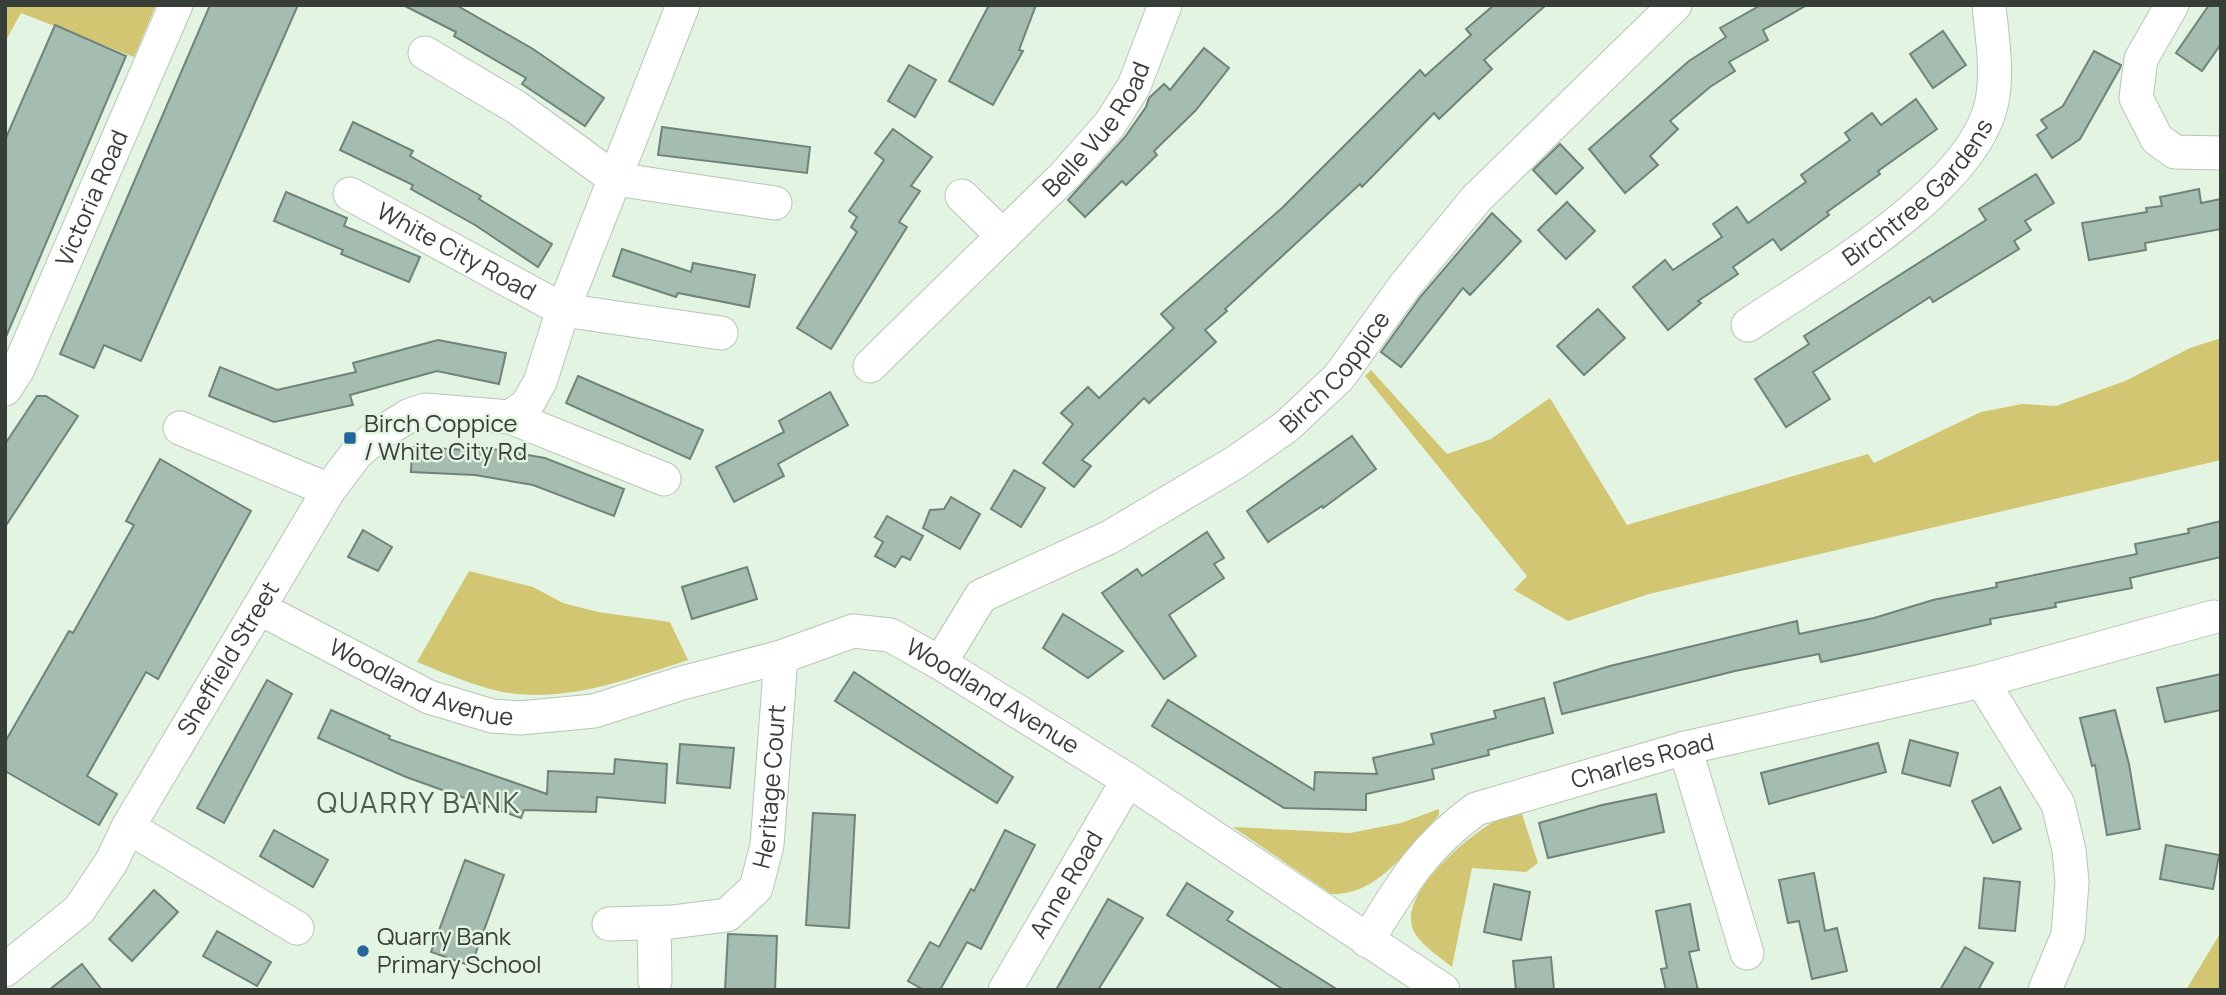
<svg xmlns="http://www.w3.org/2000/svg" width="2226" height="995" font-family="Manrope,sans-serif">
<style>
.green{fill:#d2c672}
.building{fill:#a5bcb0;stroke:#6f8479;stroke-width:2}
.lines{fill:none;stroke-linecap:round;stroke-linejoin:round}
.street-casing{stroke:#b6c6b5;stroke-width:35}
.street{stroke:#fff;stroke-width:33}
.poi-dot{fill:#23669b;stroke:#e3f4e2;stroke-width:2.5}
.labels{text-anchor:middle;stroke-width:5;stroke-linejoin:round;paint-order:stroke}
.street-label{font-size:24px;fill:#373e37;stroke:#e3f4e2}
.poi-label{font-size:24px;fill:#373e37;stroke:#e3f4e2;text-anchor:start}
.quarter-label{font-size:28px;letter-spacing:2px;fill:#4c5a4b;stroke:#e3f4e2}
</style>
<rect width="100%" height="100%" fill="#e3f4e2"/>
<g class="green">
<polygon points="5,5 156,5 134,57 21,13 5,42"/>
<polygon points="2221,338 2221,460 1649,594 1568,621 1514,590 1527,576 1365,376 1371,370 1447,454 1491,439 1550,398 1627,525 1868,454 1874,463 1981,412 2022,404 2056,406 2125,381 2190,348"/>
<path d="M469,571L533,587L563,603L598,612L670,622L688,660C628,679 562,705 498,691C470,684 444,673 417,662Z"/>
<path d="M1439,809V815C1409,847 1379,896 1331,894L1233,827L1350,833L1401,823Z"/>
<path d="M1522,814L1538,863L1526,872L1472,868L1452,967C1441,958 1424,947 1416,935C1392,900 1461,843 1487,826C1496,819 1511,817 1522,814Z"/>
<polygon points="2221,932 2221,990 2186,990"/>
</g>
<g class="building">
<polygon points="210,5 298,5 141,361 104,345 94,368 60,354"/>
<polygon points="403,5 456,5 533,49 604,98 585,126 522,84 526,78 454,36 456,32"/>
<polygon points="989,5 1036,5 1019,50 1023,51 993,105 949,81"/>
<polygon points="1494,5 1546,5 1484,60 1492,69 1462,97 1439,119 1434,113 1362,187 1360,184 1225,309 1227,311 1205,330 1216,342 1149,403 1144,398 1082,460 1091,466 1074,487 1043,463 1073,424 1061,413 1088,387 1099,398 1174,328 1161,314 1282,208 1420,70 1425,76 1471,35 1466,29"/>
<polygon points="1761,5 1807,5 1763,30 1768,40 1729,62 1735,71 1710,87 1670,121 1678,129 1650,156 1658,165 1625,193 1589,149 1689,61 1726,37 1720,28"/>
<polygon points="2209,5 2221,5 2221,44 2202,71 2176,53"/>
<polygon points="55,25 126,56 5,339 5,140"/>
<polygon points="1943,31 1966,65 1933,88 1910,54"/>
<polygon points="1204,48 1229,68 1196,110 1154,151 1157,155 1126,185 1122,181 1085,217 1068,200 1125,137 1146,107 1149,98 1164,84 1170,90"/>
<polygon points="2094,51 2121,65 2120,68 2080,139 2052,158 2037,135 2047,128 2041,120 2063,106"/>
<polygon points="909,65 936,80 915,117 888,101"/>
<polygon points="1916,99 1937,129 1878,171 1880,174 1827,212 1829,215 1781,250 1773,239 1733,267 1738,274 1698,301 1701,303 1668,330 1633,287 1665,260 1673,270 1722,237 1713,224 1737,207 1748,223 1806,182 1801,175 1850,140 1845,133 1872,113 1881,125"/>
<polygon points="353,122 413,151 410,156 481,196 479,199 552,244 538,267 475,225 411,189 413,185 340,150"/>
<polygon points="662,127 810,147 807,173 658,155"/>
<polygon points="893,129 932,157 911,186 920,191 899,222 907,227 831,349 797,328 857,232 851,227 857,217 849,211 884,160 875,153"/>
<polygon points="1560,144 1583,168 1556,194 1533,170"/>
<polygon points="2036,174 2054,203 2025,221 2031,230 2014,241 2019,249 1933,302 1930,297 1813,372 1830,399 1786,427 1755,379 1809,344 1804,336 1986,220 1979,209"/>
<polygon points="2199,189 2201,203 2221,199 2221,229 2145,243 2146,250 2089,260 2082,223 2147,212 2146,208 2162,206 2160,197"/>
<polygon points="286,192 347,218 344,226 420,257 409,282 341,254 343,250 274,221"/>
<polygon points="1567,202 1595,231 1566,259 1538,230"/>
<polygon points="1492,213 1521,241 1470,295 1463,288 1401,367 1381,352 1421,296"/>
<polygon points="622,249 691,272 693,263 755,275 749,307 678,293 676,297 613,276"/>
<polygon points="1598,309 1625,338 1584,375 1557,346"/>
<polygon points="438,340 506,353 499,384 437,371 350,395 353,405 274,422 209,396 220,367 277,390 356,372 353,363"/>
<polygon points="578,376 703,430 690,459 566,403"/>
<polygon points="830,392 848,425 778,464 784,476 734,502 716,467 784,432 779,421"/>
<polygon points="37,396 46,396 78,416 5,527 5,444"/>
<polygon points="1352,436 1376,469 1323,508 1322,506 1268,542 1247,511"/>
<polygon points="412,447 487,451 487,448 545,458 624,489 614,516 533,485 475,475 411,472"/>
<polygon points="160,459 251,511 158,679 146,672 87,776 117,794 99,825 5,771 5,742 69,631 73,633 134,525 126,521"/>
<polygon points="1014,470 1045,488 1021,527 991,509"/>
<polygon points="951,497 980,514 960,549 923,528 930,510 944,509"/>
<polygon points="887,516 923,536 910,560 902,556 895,567 875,556 883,542 875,537"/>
<polygon points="2221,521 2221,557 2130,578 2132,588 2055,603 2056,607 1990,619 1991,624 1873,651 1821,662 1819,654 1735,671 1562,714 1554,683 1610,666 1797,621 1799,634 1874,618 1933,600 1997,587 1996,583 2137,554 2135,544 2189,533 2188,529"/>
<polygon points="363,530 392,547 378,571 348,557"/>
<polygon points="1207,532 1224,558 1214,564 1224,578 1169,615 1196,656 1164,679 1102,593 1137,569 1142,576"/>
<polygon points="747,567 757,599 692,619 682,587"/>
<polygon points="1063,614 1123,651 1088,678 1043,648"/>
<polygon points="854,672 1013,777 997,803 835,701"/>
<polygon points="2221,674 2221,710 2165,722 2157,688"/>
<polygon points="267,680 292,694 224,823 197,808"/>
<polygon points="1544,698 1553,733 1488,750 1489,755 1432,769 1434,779 1366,794 1366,810 1284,808 1152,726 1168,700 1314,790 1315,772 1377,774 1373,758 1434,744 1431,734 1496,718 1494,711"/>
<polygon points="331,710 390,736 389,739 547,794 548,771 614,774 615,759 667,764 665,803 597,797 596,812 524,810 521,818 406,777 318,738"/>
<polygon points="2115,710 2129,764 2140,829 2107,835 2095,765 2092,766 2080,718"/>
<polygon points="1910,740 1958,753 1950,786 1902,773"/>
<polygon points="1878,743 1886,772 1769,804 1761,773"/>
<polygon points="680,744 734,748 730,788 677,783"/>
<polygon points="2000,787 2021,829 1993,843 1972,801"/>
<polygon points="1656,794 1664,832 1548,858 1539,823 1602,805"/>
<polygon points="813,813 855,815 849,928 806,925"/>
<polygon points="274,830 328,860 313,887 260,856"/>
<polygon points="1005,830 1035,845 981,949 967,942 940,990 924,990 908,981 930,942 939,947 971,889 974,891"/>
<polygon points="2166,845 2219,855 2213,889 2160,879"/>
<polygon points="465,860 504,875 471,966 431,952"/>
<polygon points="1814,873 1825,931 1837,928 1847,971 1812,979 1799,921 1788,923 1779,880"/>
<polygon points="1984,878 2020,882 2015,931 1979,928"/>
<polygon points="1187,883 1233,912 1227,920 1338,990 1284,990 1167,915"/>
<polygon points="1494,884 1530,892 1521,940 1484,932"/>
<polygon points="154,890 178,912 132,961 109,939"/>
<polygon points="1108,899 1143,918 1098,990 1056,990"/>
<polygon points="1690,904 1699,950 1689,952 1698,990 1666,990 1661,969 1667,968 1656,911"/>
<polygon points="217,931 271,962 257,986 203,956"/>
<polygon points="728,934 777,936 775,990 725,990"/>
<polygon points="1965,947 1993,963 1978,990 1940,990"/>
<polygon points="1551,957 1554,990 1516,990 1513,961"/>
<polygon points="82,964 102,990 49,990"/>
</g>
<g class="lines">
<defs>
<g id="street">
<polyline points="2172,5 2141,59 2136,98 2157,139 2175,152 2221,153"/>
<polyline points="425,53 516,107 615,179 775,203"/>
<path id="s1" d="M350,194L563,310L721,333"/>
<polyline points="962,196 1003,236"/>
<path id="s2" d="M1748,325C1819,277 1975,189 1992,101C1998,70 1992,37 1989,5"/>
<path id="s3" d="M870,366L1065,175L1110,124L1134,86L1165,5"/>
<path id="s4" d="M5,389L18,369L176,5"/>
<polyline points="510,417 527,405 540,382 563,310 683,5"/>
<polyline points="180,428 329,490"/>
<path id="s5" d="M259,608L429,697L492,716L520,718L594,711L682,683L781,657L853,631L890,635L940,663L1128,780L1443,990"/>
<path id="s6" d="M940,663L981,596L1110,537L1236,462L1287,426L1339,377L1406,284L1476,199L1675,5"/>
<polyline points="1982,681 2213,617"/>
<polyline points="1685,748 1747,953"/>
<polyline points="128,827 297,928"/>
<polyline points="654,923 655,981"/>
<path id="s7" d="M609,924L672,922L727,915L756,888L767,845L781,657"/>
<path id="s8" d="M1367,941C1402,885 1421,849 1476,809L1685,748L1982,681L2058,804L2069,850L2072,882L2068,935L2045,990"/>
<path id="s9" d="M5,970L79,910L112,861L128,827L329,490L356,454L379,434L410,415L425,410L510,417L664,479"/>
<path id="s10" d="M1005,990L1128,780"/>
</g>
</defs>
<use href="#street" class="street-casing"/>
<use href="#street" class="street"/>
</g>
<g class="poi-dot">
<rect x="343" y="431" width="14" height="14" rx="3.5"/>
<circle cx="363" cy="951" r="7"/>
</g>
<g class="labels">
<g class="street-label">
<text dy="8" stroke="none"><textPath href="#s3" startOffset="329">Belle Vue Road</textPath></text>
<text dy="8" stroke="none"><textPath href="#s2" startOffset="217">Birchtree Gardens</textPath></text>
<text dy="8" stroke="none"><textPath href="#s4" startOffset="210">Victoria Road</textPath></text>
<text dy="8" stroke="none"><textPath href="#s1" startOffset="121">White City Road</textPath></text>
<text dy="8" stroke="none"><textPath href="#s6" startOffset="502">Birch Coppice</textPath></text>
<text dy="8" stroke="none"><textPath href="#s9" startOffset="388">Sheffield Street</textPath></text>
<text dy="8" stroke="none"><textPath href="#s5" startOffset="180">Woodland Avenue</textPath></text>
<text dy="8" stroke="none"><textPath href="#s5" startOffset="788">Woodland Avenue</textPath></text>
<text dy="8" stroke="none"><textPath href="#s8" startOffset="346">Charles Road</textPath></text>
<text dy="8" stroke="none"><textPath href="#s7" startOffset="261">Heritage Court</textPath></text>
<text dy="8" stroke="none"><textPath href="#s10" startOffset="122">Anne Road</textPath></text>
</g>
<g class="poi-label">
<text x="364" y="432">Birch Coppice<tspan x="364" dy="28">/ White City Rd</tspan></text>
<text x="377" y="945">Quarry Bank<tspan x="377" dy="28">Primary School</tspan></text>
</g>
<g class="quarter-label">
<text x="419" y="813">QUARRY BANK</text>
</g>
</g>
<rect width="2226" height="995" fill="none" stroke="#373e37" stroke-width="14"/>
</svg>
